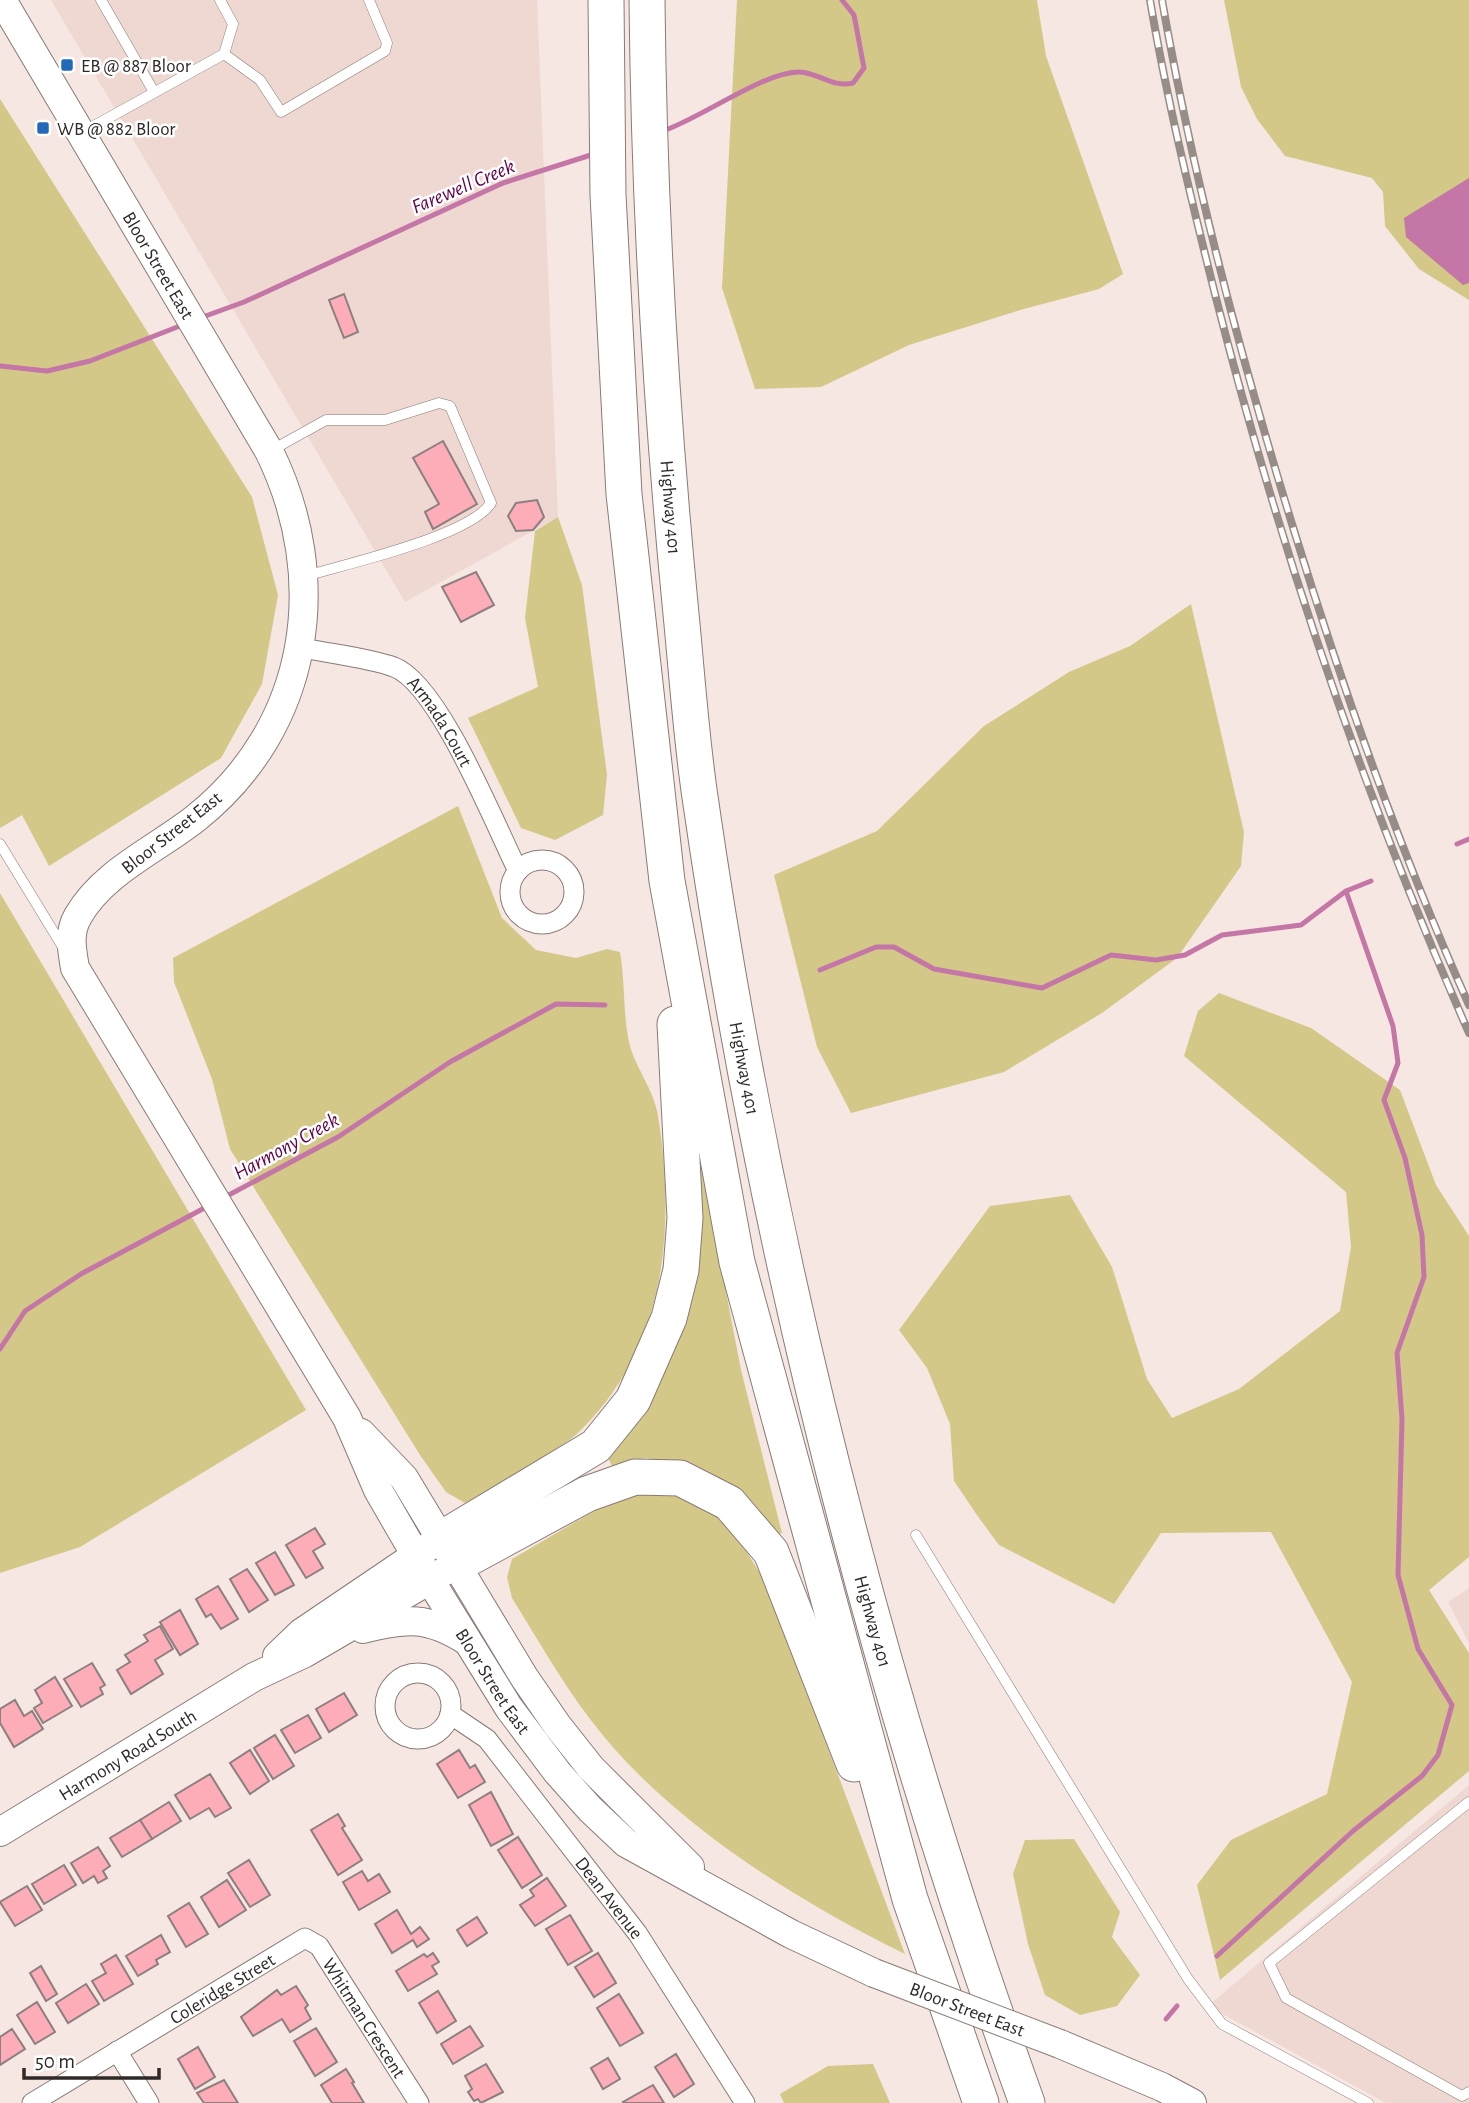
<svg xmlns="http://www.w3.org/2000/svg" width="1469" height="2103" font-family="'Alegreya Sans',sans-serif">
<style>
.built{fill:#efd8d1}
.green{fill:#d3c888}
.water{fill:#c476a7}
.lines{fill:none;stroke-linecap:round;stroke-linejoin:round}
.stream{stroke:#c476a7;stroke-width:5}
.building{fill:#fcadb7;stroke:#8d7e80;stroke-width:2}
.service-casing{stroke:#887b76;stroke-width:11}
.minor-casing{stroke:#887b76;stroke-width:21}
.secondary-casing{stroke:#887b76;stroke-width:30}
.motorway-casing{stroke:#887b76;stroke-width:37}
.service{stroke:#fff;stroke-width:10}
.minor{stroke:#fff;stroke-width:19}
.secondary{stroke:#fff;stroke-width:28}
.motorway{stroke:#fff;stroke-width:35}
.rail-casing{stroke:#968c88;stroke-width:8}
.rail{stroke:#fff;stroke-width:5;stroke-dasharray:16;stroke-linecap:butt}
.secondary-bridge-casing{stroke:#887b76;stroke-width:30;stroke-linecap:butt}
.secondary-bridge{stroke:#fff;stroke-width:28}
.poi-dot{fill:#2369b9;stroke:#fff;stroke-width:2.5}
.labels{text-anchor:middle;stroke-width:5;stroke-linejoin:round;paint-order:stroke}
.poi-label{font-size:19px;fill:#2f2a28;stroke:#fff;text-anchor:start}
.street-label{font-size:19px;fill:#2f2a28;stroke:#fff}
.water-label{font-size:21px;font-style:italic;fill:#63004a;stroke:#fff}
</style>
<rect width="100%" height="100%" fill="#f6e7e2"/>
<g class="built">
<polygon points="51,0 537,0 558,517 405,602"/>
<polygon points="1469,1588 1469,1643 1448,1602"/>
<polygon points="1469,1785 1469,2103 1386,2103 1208,2006"/>
</g>
<g class="green">
<polygon points="737,0 1037,0 1046,56 1123,274 1099,289 1020,310 909,345 821,387 755,389 722,288"/>
<polygon points="1224,0 1469,0 1469,300 1419,269 1385,226 1383,192 1372,178 1285,156 1257,119 1241,87"/>
<polygon points="0,99 252,497 278,595 262,684 221,758 49,866 22,815 0,828"/>
<polygon points="558,517 582,585 607,775 603,815 555,840 521,828 468,718 538,687 525,618 535,531"/>
<polygon points="1191,604 1244,832 1241,866 1177,958 1102,1013 1004,1072 851,1113 817,1047 774,875 877,831 984,726 1069,672 1130,646"/>
<path d="M458,806L502,918L536,950L576,958L607,949L620,952C625,980 623,1009 628,1037C632,1064 654,1088 658,1116C676,1229 666,1345 582,1429C569,1443 549,1452 534,1463C511,1478 490,1492 465,1503L446,1492L420,1455L230,1149L212,1079L174,982L173,958Z"/>
<polygon points="0,893 306,1410 80,1547 0,1573"/>
<polygon points="1219,993 1311,1028 1400,1090 1436,1185 1469,1236 1469,1557 1429,1590 1469,1653 1469,1771 1220,1980 1197,1885 1231,1840 1327,1794 1352,1682 1271,1532 1161,1533 1114,1604 999,1545 979,1518 954,1481 950,1424 927,1368 899,1330 990,1206 1070,1195 1112,1267 1147,1379 1172,1418 1239,1389 1340,1311 1351,1247 1346,1192 1184,1056 1198,1011"/>
<polygon points="702,1167 741,1370 782,1533 776,1535 746,1495 716,1476 681,1463 645,1458 613,1468 605,1452 625,1425 694,1172"/>
<path d="M644,1490C719,1500 730,1524 767,1585L905,1954C793,1899 665,1819 590,1719C561,1681 537,1638 512,1598L507,1577L512,1559L606,1504Z"/>
<polygon points="1074,1839 1120,1912 1112,1937 1140,1975 1117,2006 1080,2015 1045,1995 1028,1944 1013,1874 1025,1840"/>
<polygon points="873,2064 890,2103 784,2103 780,2094 828,2066"/>
</g>
<polygon class="water" points="1469,178 1469,283 1463,285 1406,237 1404,218"/>
<g class="lines">
<g class="stream">
<path d="M660,132C699,120 764,71 800,72C819,73 833,88 853,83L864,68L854,15L842,0"/>
<polyline points="200,318 244,302 503,183 594,154"/>
<polyline points="0,366 47,371 90,361 185,324"/>
<polyline points="1457,844 1469,839"/>
<polyline points="820,970 876,947 894,947 934,969 1042,988 1111,955 1156,960 1185,955 1222,935 1301,925 1346,891 1371,881"/>
<polyline points="225,1197 338,1137 450,1062 556,1004 605,1005"/>
<polyline points="0,1349 25,1311 81,1274 210,1205"/>
<polyline points="1217,1956 1353,1831 1422,1776 1438,1755 1452,1705 1418,1649 1398,1575 1402,1419 1397,1353 1424,1277 1422,1235 1405,1158 1384,1100 1398,1063 1393,1026 1346,891"/>
<polyline points="1166,2019 1177,2006"/>
</g>
</g>
<g class="building">
<polygon points="344,294 358,332 344,338 329,300"/>
<polygon points="443,441 477,504 433,529 425,512 439,504 413,458"/>
<polygon points="537,500 544,517 533,530 516,531 508,516 516,503"/>
<polygon points="476,572 494,605 461,622 442,587"/>
<polygon points="315,1528 325,1544 313,1551 323,1568 306,1578 286,1545"/>
<polygon points="275,1552 294,1585 275,1595 256,1563"/>
<polygon points="247,1569 268,1600 249,1612 230,1579"/>
<polygon points="218,1586 238,1619 221,1629 211,1614 206,1617 196,1599"/>
<polygon points="180,1610 198,1644 180,1655 160,1622"/>
<polygon points="160,1626 173,1649 155,1660 163,1674 131,1694 117,1670 130,1662 125,1655 148,1641 144,1635"/>
<polygon points="92,1663 105,1685 100,1688 103,1694 81,1707 64,1679"/>
<polygon points="55,1677 72,1706 43,1723 34,1708 42,1703 35,1690"/>
<polygon points="344,1693 357,1715 329,1732 316,1709"/>
<polygon points="15,1700 24,1716 32,1711 43,1729 14,1747 0,1723 0,1709"/>
<polygon points="308,1715 321,1738 295,1753 281,1730"/>
<polygon points="275,1735 294,1766 273,1779 254,1748"/>
<polygon points="250,1750 269,1781 250,1794 230,1763"/>
<polygon points="459,1750 470,1768 475,1765 485,1782 458,1798 437,1764"/>
<polygon points="210,1774 231,1808 215,1817 209,1808 190,1819 175,1795"/>
<polygon points="491,1792 513,1834 491,1846 469,1805"/>
<polygon points="169,1802 181,1821 152,1839 140,1820"/>
<polygon points="338,1814 345,1826 342,1828 362,1860 338,1875 311,1830"/>
<polygon points="140,1820 152,1839 122,1857 110,1838"/>
<polygon points="518,1837 542,1875 522,1888 498,1850"/>
<polygon points="98,1847 110,1866 103,1871 107,1878 98,1883 94,1876 83,1883 71,1863"/>
<polygon points="249,1860 270,1895 250,1907 228,1873"/>
<polygon points="64,1865 76,1885 44,1904 32,1884"/>
<polygon points="362,1871 368,1881 379,1874 390,1892 359,1910 343,1882"/>
<polygon points="547,1878 566,1906 535,1926 520,1905 534,1896 530,1890"/>
<polygon points="227,1880 246,1910 219,1927 201,1897"/>
<polygon points="27,1886 42,1910 15,1926 0,1902"/>
<polygon points="189,1903 208,1934 186,1947 168,1916"/>
<polygon points="397,1910 411,1934 420,1927 429,1939 417,1947 413,1940 392,1953 375,1924"/>
<polygon points="570,1915 592,1951 568,1965 546,1929"/>
<polygon points="477,1917 487,1933 467,1946 457,1930"/>
<polygon points="161,1935 170,1952 156,1960 158,1964 138,1976 126,1956"/>
<polygon points="433,1953 439,1962 432,1966 437,1974 408,1991 396,1971 424,1954 427,1957"/>
<polygon points="598,1953 616,1983 594,1997 575,1967"/>
<polygon points="116,1955 133,1984 104,2001 92,1981 106,1973 101,1964"/>
<polygon points="41,1966 57,1994 46,2001 30,1973"/>
<polygon points="86,1984 99,2004 68,2023 56,2003"/>
<polygon points="296,1986 308,2005 305,2008 311,2019 290,2032 282,2019 253,2036 241,2017 277,1990 281,1995"/>
<polygon points="438,1991 456,2021 437,2033 419,2003"/>
<polygon points="619,1994 643,2033 620,2046 597,2008"/>
<polygon points="37,2002 55,2032 35,2044 17,2015"/>
<polygon points="470,2026 483,2046 453,2064 441,2044"/>
<polygon points="316,2028 337,2062 315,2076 294,2041"/>
<polygon points="12,2029 25,2049 0,2065 0,2037"/>
<polygon points="198,2047 215,2077 195,2089 178,2059"/>
<polygon points="676,2054 694,2084 674,2097 655,2067"/>
<polygon points="608,2058 620,2079 603,2089 591,2068"/>
<polygon points="486,2064 503,2092 481,2103 478,2099 474,2101 468,2092 472,2089 465,2076"/>
<polygon points="346,2069 354,2082 352,2083 364,2103 332,2103 321,2085"/>
<polygon points="224,2080 238,2103 204,2103 197,2093"/>
<polygon points="653,2085 664,2103 624,2103 623,2102"/>
</g>
<g class="lines">
<defs>
<g id="service">
<polyline points="101,0 154,92"/>
<polyline points="220,0 233,24 224,54"/>
<polyline points="83,132 224,54 260,80 281,112 385,51 387,43 369,0"/>
<path d="M272,450L326,420H385L439,403L450,406L491,503C470,536 346,564 306,576"/>
<polyline points="0,844 64,949"/>
<polyline points="916,1535 1188,1979 1222,2024 1368,2103"/>
<polyline points="1469,1802 1269,1963 1286,1998 1462,2096 1469,2092"/>
</g>
<g id="minor">
<path id="s1" d="M299,647C330,654 365,657 394,667C439,684 495,825 518,871"/>
<circle cx="542" cy="892" r="32"/>
<circle cx="418" cy="1706" r="33"/>
<path id="s2" d="M450,1714L487,1739L638,1934L745,2103"/>
<polyline points="117,2051 149,2103"/>
<path id="s3" d="M32,2103L305,1938L319,1946L419,2103"/>
</g>
<g id="secondary">
<path id="s4" d="M2,0L269,451C332,579 310,727 196,818C157,849 103,872 78,916C68,933 72,950 75,968L347,1418L378,1490L430,1580L509,1708L557,1772L590,1809L626,1843L791,1934L874,1973"/>
<polyline points="361,1433 404,1478 524,1677 557,1725 591,1768 690,1867"/>
<path d="M363,1629C407,1618 428,1616 467,1641"/>
<polyline points="277,1656 301,1633 431,1545"/>
<path id="s5" d="M0,1832L254,1677L305,1653L445,1571"/>
<polyline points="1060,2044 1162,2087 1192,2103"/>
</g>
<g id="motorway">
<polyline points="606,0 608,195 624,494 667,881 737,1262 910,1899 981,2103"/>
<path id="s6" d="M647,0C649,205 661,410 681,614C687,675 691,736 700,797C764,1241 875,1681 1027,2103"/>
<polyline points="441,1539 596,1446 633,1400 669,1318 681,1270 685,1218 675,1024"/>
<polyline points="456,1565 587,1494 635,1477 680,1478 729,1503 771,1552 854,1764"/>
</g>
</defs>
<use href="#service" class="service-casing"/>
<use href="#minor" class="minor-casing"/>
<use href="#secondary" class="secondary-casing"/>
<use href="#motorway" class="motorway-casing"/>
<use href="#service" class="service"/>
<use href="#minor" class="minor"/>
<use href="#secondary" class="secondary"/>
<use href="#motorway" class="motorway"/>
<defs>
<g id="rail">
<path d="M1150,0C1167,100 1191,199 1216,298C1280,549 1364,796 1469,1033"/>
<path d="M1162,0C1193,177 1239,352 1292,524C1342,687 1399,849 1469,1005"/>
</g>
</defs>
<use href="#rail" class="rail-casing"/>
<use href="#rail" class="rail"/>
<defs>
<g id="secondary-bridge">
<path id="s7" d="M874,1973L1060,2044"/>
</g>
</defs>
<use href="#secondary-bridge" class="secondary-bridge-casing"/>
<use href="#secondary-bridge" class="secondary-bridge"/>
</g>
<g class="poi-dot">
<rect x="60" y="58" width="14" height="14" rx="3.5"/>
<rect x="36" y="121" width="14" height="14" rx="3.5"/>
</g>
<g class="labels">
<g class="poi-label">
<text x="81" y="72">EB @ 887 Bloor</text>
<text x="57" y="135">WB @ 882 Bloor</text>
</g>
<g class="street-label">
<text dy="7" stroke="none"><textPath href="#s4" startOffset="308">Bloor Street East</textPath></text>
<text dy="7" stroke="none"><textPath href="#s6" startOffset="508">Highway 401</textPath></text>
<text dy="7" stroke="none"><textPath href="#s1" startOffset="170">Armada Court</textPath></text>
<text transform="translate(171 832) rotate(-38)" y="7">Bloor Street East</text>
<text dy="7" stroke="none"><textPath href="#s6" startOffset="1074">Highway 401</textPath></text>
<text dy="7" stroke="none"><textPath href="#s6" startOffset="1642">Highway 401</textPath></text>
<text dy="7" stroke="none"><textPath href="#s4" startOffset="1965">Bloor Street East</textPath></text>
<text dy="7" stroke="none"><textPath href="#s5" startOffset="149">Harmony Road South</textPath></text>
<text dy="7" stroke="none"><textPath href="#s2" startOffset="245">Dean Avenue</textPath></text>
<text dy="7" stroke="none"><textPath href="#s3" startOffset="222">Coleridge Street</textPath></text>
<text dy="7" stroke="none"><textPath href="#s7" startOffset="100">Bloor Street East</textPath></text>
<text dy="7" stroke="none"><textPath href="#s3" startOffset="420">Whitman Crescent</textPath></text>
</g>
<g class="water-label">
<text transform="translate(463 186) rotate(-23)" y="7">Farewell Creek</text>
<text transform="translate(286 1146) rotate(-29)" y="7">Harmony Creek</text>
</g>
</g>
<path d="M24 2068v10h135v-10" fill="none" stroke="#2f2a28" stroke-width="3.5"/>
<text x="35" y="2068" font-size="21" fill="#2f2a28" stroke="#ffffff" stroke-width="5" paint-order="stroke">50 m</text>
</svg>
